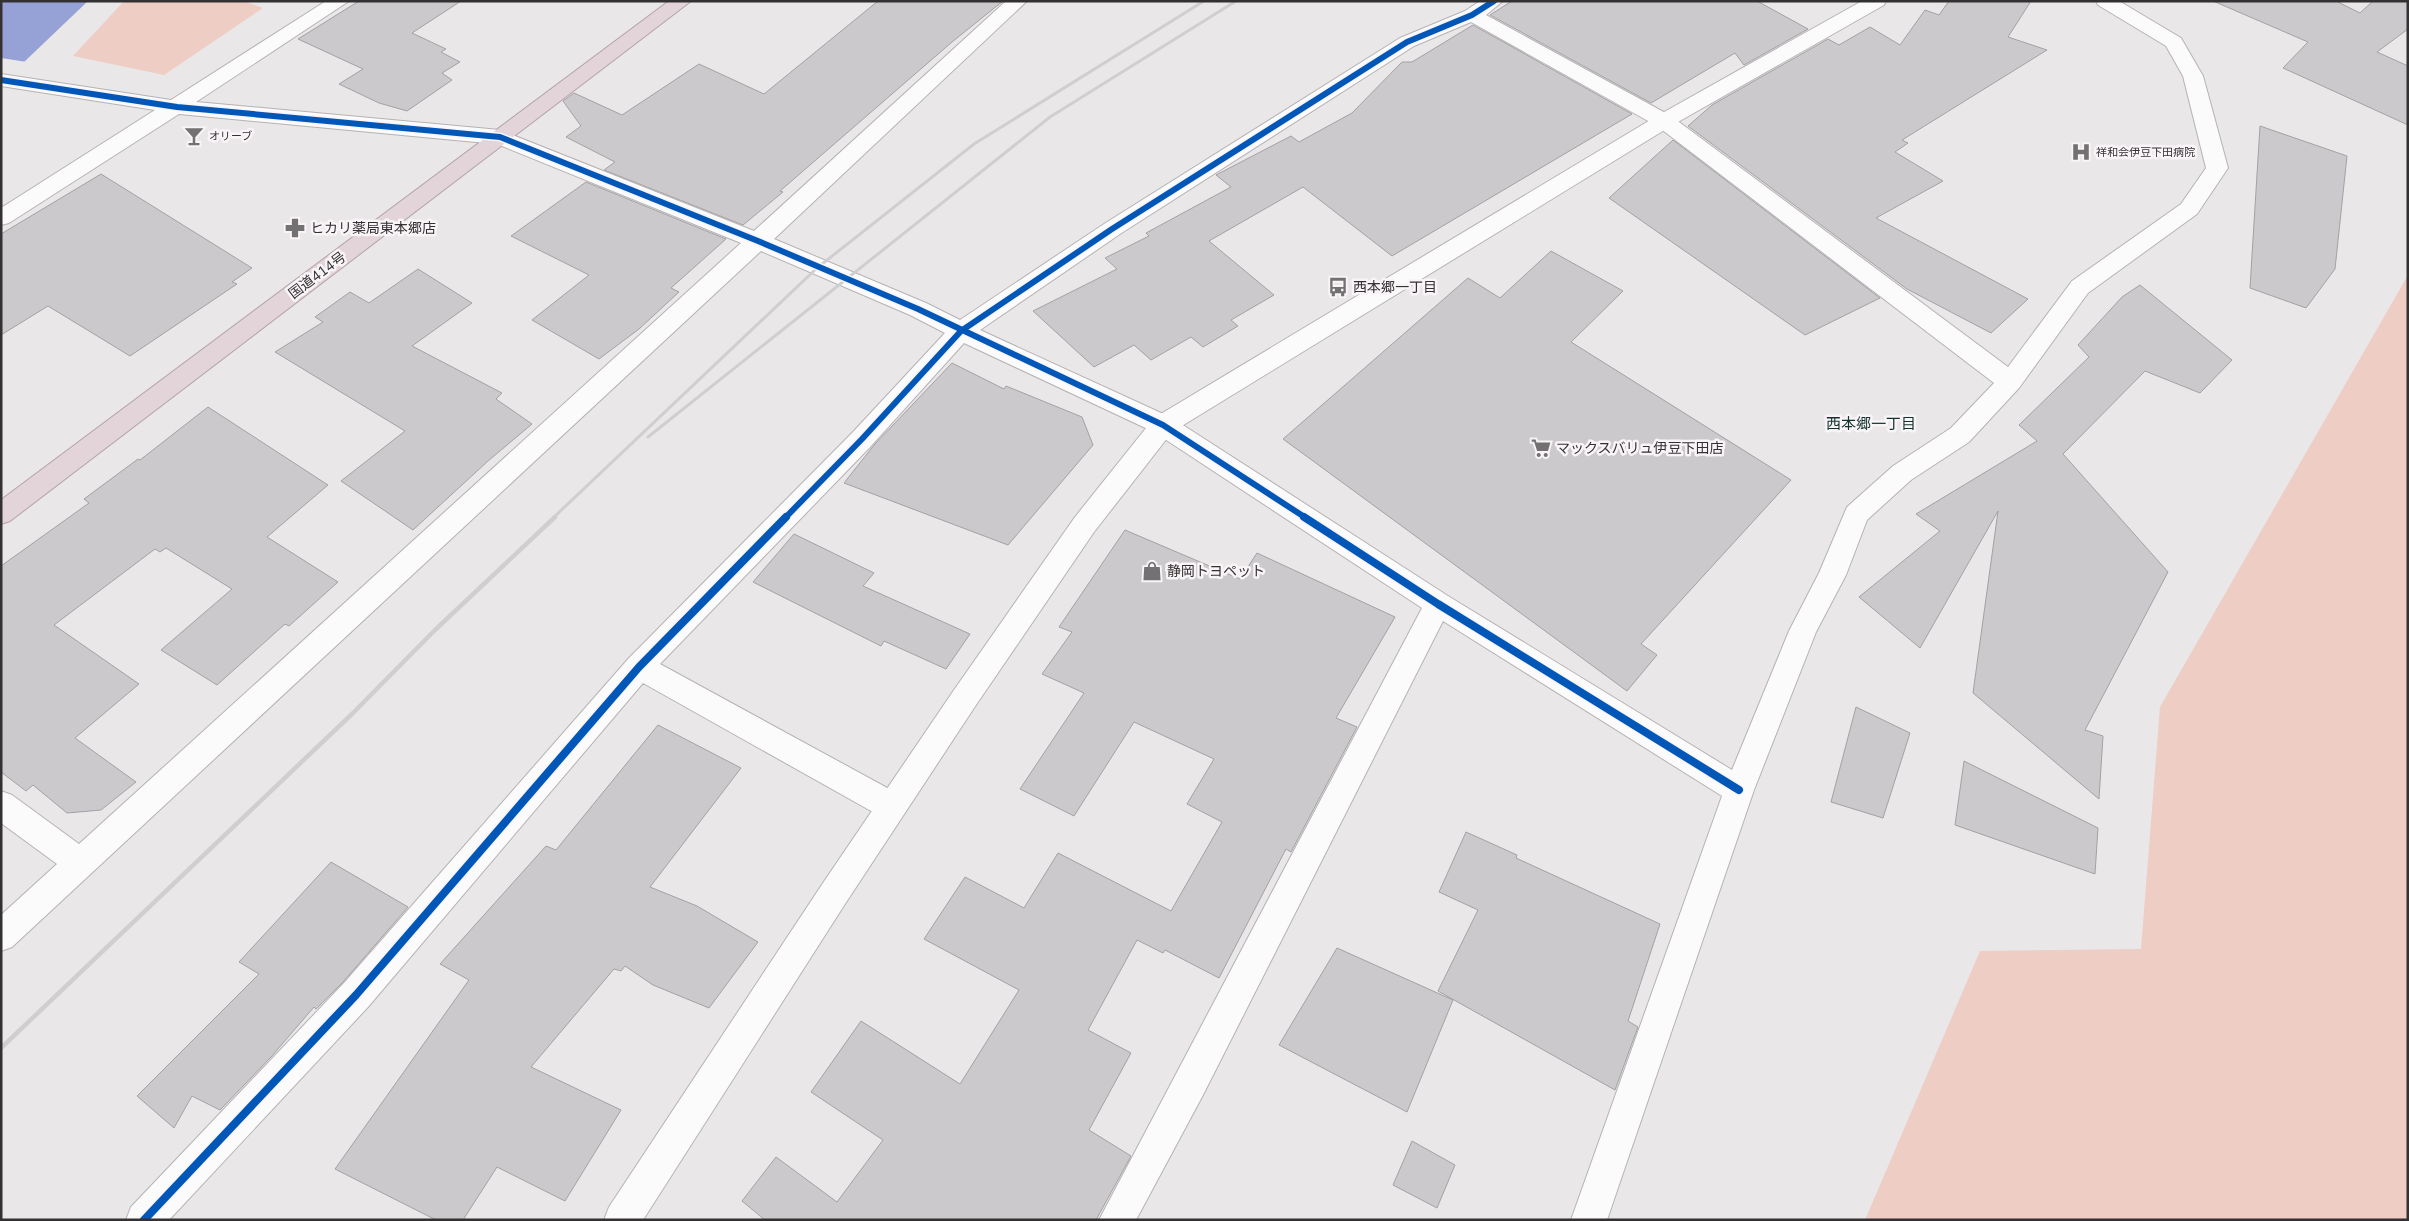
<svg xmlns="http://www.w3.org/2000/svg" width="2409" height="1221" font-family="'Nunito Sans','Noto Sans JP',sans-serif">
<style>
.green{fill:#eecdc5}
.water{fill:#96a2d5}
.pier{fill:#eae7e9}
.building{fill:#cbc9cb;stroke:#a3a1a3}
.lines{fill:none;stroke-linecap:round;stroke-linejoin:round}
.street-casing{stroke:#b5b2b4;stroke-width:2}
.secondary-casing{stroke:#b5b2b4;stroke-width:2}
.highway-casing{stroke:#b2a3a8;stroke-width:2}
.street{fill:#fcfbfc;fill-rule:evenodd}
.secondary{fill:#fcfbfc;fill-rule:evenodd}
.highway{fill:#e2d4d8;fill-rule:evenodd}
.rail-far1{stroke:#d0cfd0;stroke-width:3}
.rail{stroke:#d0cfd0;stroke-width:4.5}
.cycleway-far1-casing{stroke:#f8f4f7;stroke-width:9}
.cycleway-casing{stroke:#f8f4f7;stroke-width:11}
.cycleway-far1{stroke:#0057b8;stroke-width:6}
.cycleway{stroke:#0057b8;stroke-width:8}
.labels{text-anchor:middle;stroke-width:5;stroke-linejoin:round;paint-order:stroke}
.far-poi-label{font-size:11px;fill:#333132;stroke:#f8f4f7;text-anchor:start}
.poi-label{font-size:14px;fill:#333132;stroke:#f8f4f7;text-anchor:start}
.street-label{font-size:14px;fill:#333132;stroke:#f8f4f7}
.neighbourhood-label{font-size:15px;fill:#12332c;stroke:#f8f4f7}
</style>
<rect width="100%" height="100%" fill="#eae7e9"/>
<g class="green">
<polygon points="124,1 243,1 263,8 164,75 73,56"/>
<polygon points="2408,275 2408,1220 1865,1220 1980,951 2141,949 2160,707"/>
</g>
<polygon class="water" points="1,1 88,1 1,84"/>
<polygon class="pier" points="1,58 27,62 1,86"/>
<g class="building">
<polygon points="359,1 461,1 412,33 446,49 441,52 460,62 442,73 452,80 407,111 379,103 339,84 363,69 298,39"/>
<polygon points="878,1 1003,1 952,42 780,191 783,192 743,225 604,170 615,162 566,137 581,126 563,101 574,93 622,115 699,64 764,94"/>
<polygon points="1512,1 1757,1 1808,29 1744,65 1735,53 1651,103 1490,15"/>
<polygon points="1949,1 2031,1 2008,37 2047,50 1902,140 1908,143 1895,152 1943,181 1876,218 2028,299 1991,333 1907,289 1688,126 1712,105 1828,39 1839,45 1870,27 1900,45 1925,10 1939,15"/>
<polygon points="2213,1 2336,1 2360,13 2373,1 2408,1 2408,29 2377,52 2408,66 2408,125 2283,68 2308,42"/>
<polygon points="1473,25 1632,114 1392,256 1303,187 1209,241 1274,295 1231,320 1238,326 1203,347 1191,337 1151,360 1134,345 1094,367 1033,311 1117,269 1105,258 1149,236 1146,233 1231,187 1216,175 1291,136 1299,142 1352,113 1402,62 1412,62"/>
<polygon points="2260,126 2347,156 2335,269 2306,308 2250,288"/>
<polygon points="1673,140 1880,298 1805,335 1609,198"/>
<polygon points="101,174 252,268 232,282 237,284 130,356 48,306 1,335 1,234"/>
<polygon points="586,182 726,239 671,288 679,292 639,329 599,359 532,320 589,275 511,236"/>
<polygon points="1551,251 1623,291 1571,342 1791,480 1641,644 1657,655 1627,691 1283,439 1468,278 1500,298"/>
<polygon points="418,269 472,303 412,346 502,393 496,399 532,424 488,461 413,530 341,481 405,431 275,352 323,322 315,317 350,292 369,303"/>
<polygon points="2140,285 2232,360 2200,393 2145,371 2063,454 2168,572 2085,730 2103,736 2099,799 1973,693 1998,511 1920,648 1859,597 1940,531 1916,514 2037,441 2019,425 2089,357 2078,345 2122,297"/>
<polygon points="952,363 1004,389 1006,386 1082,417 1093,445 1008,545 844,483 875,444"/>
<polygon points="208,407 328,485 267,537 338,582 289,626 285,624 217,685 161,650 232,589 166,548 160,552 155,549 54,625 139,684 75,738 136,782 101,810 67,813 33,785 26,791 1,772 1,566 89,503 84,499 138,459 140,460"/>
<polygon points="1125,530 1240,579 1257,553 1395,617 1336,718 1357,727 1291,852 1286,849 1219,978 1165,950 1163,953 1137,940 1088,1030 1131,1053 1089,1130 1131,1156 1096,1220 765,1220 742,1201 776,1157 837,1202 883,1140 811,1092 861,1021 960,1084 1019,990 924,939 965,877 1024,908 1058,853 1171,911 1222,822 1187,804 1214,759 1134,722 1074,816 1020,789 1084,693 1042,674 1072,632 1059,627"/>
<polygon points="794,534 874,573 863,586 970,634 946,669 884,641 881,646 753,582"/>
<polygon points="1856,707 1910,733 1883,818 1831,802"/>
<polygon points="658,725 741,768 650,887 697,906 758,942 709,1008 653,985 625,966 621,971 614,969 531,1067 621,1110 565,1201 497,1167 463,1220 436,1220 335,1169 469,980 440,964 546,846 556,850"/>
<polygon points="1964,761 2098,828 2095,874 1955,825"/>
<polygon points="1466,832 1517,855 1516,858 1660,924 1628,1021 1638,1027 1615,1090 1438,991 1478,910 1439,892"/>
<polygon points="331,862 408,907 343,982 316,1009 314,1007 271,1057 220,1110 192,1096 174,1128 137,1096 259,974 239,962"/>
<polygon points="1337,948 1453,1000 1407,1112 1279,1045"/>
<polygon points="1412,1141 1455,1165 1437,1208 1393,1185"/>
</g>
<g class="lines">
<defs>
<path id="street" d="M326,1H349L196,102L500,130L754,231L1006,1H1027L774,239L926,303L960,320L1104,224L1400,38L1465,11L1480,1H1503L1486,15L1671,116L2008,367L2072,281L2181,204L2206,168L2183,76L2166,46L2098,5L2096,1H2119L2181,38L2203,76L2228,168L2197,214L2088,293L2019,388L1969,442L1911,480L1867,520L1846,575L1816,632L1754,790L1607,1220H1571L1722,796L1443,621L1203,1095L1136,1220H1099L1422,608L1154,432L964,343L871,446L660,664L902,796L906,806L902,816L891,820L880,816L643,683L368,1007L169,1220H126L131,1207L344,983L629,658L853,432L945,333L910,315L761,251L12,947L1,951V915L57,864L1,823V791L12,795L79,844L741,243L497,144L179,114L9,223L1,225V208L155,110L1,86V74L171,100ZM1471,22L1657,126L1994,383L1951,428L1893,466L1847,507L1819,573L1789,631L1732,770L1448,596L1172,418L980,330L1120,234L1414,46Z"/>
<polygon id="secondary" points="1862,1 1886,1 1884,5 1671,126 1172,432 1094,532 974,708 845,904 643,1220 604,1220 609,1207 823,883 954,690 1075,517 1154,418 1657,116"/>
<polygon id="highway" points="669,1 691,1 10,521 1,524 1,500"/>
</defs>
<use href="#street" class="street-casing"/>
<use href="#secondary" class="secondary-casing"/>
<use href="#highway" class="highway-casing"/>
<use href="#street" class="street"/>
<use href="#secondary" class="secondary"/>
<use href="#highway" class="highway"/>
<g class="rail-far1">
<polyline points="648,437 1050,117 1236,1"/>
<polyline points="553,518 817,268 974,144 1204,1"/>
</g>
<polyline class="rail" points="1,1048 352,714 435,630 555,517"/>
<defs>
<g id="cycleway-far1">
<polyline points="1,80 177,107 500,137 758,241 918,309 1163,425 1306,518"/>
<polyline points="785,518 862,439 961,331 1112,229 1407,42 1472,15 1494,1"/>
</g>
<g id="cycleway">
<polyline points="1304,517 1438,604 1739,790"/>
<polyline points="144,1220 356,995 639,667 786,517"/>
</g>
</defs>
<use href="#cycleway-far1" class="cycleway-far1-casing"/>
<use href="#cycleway" class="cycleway-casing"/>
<use href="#cycleway-far1" class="cycleway-far1"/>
<use href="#cycleway" class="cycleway"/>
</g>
<defs>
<symbol id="bar-bare" viewBox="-9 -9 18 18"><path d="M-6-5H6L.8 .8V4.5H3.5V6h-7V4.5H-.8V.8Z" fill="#737172" stroke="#f8f4f7" stroke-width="2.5" paint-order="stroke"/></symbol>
<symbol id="hospital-bare" viewBox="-9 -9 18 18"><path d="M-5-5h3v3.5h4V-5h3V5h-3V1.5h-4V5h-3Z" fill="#737172" stroke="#f8f4f7" stroke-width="2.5" paint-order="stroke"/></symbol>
<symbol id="pharmacy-bare" viewBox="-9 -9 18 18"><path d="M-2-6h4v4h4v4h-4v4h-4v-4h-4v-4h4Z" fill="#737172" stroke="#f8f4f7" stroke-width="2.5" paint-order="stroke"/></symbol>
<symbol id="bus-bare" viewBox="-9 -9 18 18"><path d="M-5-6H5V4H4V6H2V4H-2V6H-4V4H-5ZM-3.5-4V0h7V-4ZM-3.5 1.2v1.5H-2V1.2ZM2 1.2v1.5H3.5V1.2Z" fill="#737172" stroke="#f8f4f7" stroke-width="2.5" paint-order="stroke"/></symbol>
<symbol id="supermarket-bare" viewBox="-9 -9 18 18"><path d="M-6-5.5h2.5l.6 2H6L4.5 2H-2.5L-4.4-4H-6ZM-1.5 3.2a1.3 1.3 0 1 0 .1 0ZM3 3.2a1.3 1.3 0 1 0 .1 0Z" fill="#737172" stroke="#f8f4f7" stroke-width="2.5" paint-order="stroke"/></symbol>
<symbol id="shop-bare" viewBox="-9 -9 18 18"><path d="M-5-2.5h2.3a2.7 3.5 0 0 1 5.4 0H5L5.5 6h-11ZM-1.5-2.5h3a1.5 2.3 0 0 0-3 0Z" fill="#737172" stroke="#f8f4f7" stroke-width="2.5" paint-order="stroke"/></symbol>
</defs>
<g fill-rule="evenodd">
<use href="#bar-bare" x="180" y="122" width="28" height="28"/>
<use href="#hospital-bare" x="2067" y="138" width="28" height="28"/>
<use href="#pharmacy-bare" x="281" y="214" width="28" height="28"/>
<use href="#bus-bare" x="1324" y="273" width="28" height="28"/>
<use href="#supermarket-bare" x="1527" y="434" width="28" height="28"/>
<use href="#shop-bare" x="1138" y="557" width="28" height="28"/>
</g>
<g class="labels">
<g class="far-poi-label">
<text x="209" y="140">オリーブ</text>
<text x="2096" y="156">祥和会伊豆下田病院</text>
</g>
<g class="poi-label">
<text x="310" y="233">ヒカリ薬局東本郷店</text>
<text x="1353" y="292">西本郷一丁目</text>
<text x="1556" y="453">マックスバリュ伊豆下田店</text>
<text x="1167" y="576">静岡トヨペット</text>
</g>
<g class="street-label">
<text transform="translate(317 275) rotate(-37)" y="5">国道414号</text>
</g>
<g class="neighbourhood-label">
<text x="1871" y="429">西本郷一丁目</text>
</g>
</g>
<rect width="2409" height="1221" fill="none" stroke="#333132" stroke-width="5"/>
</svg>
